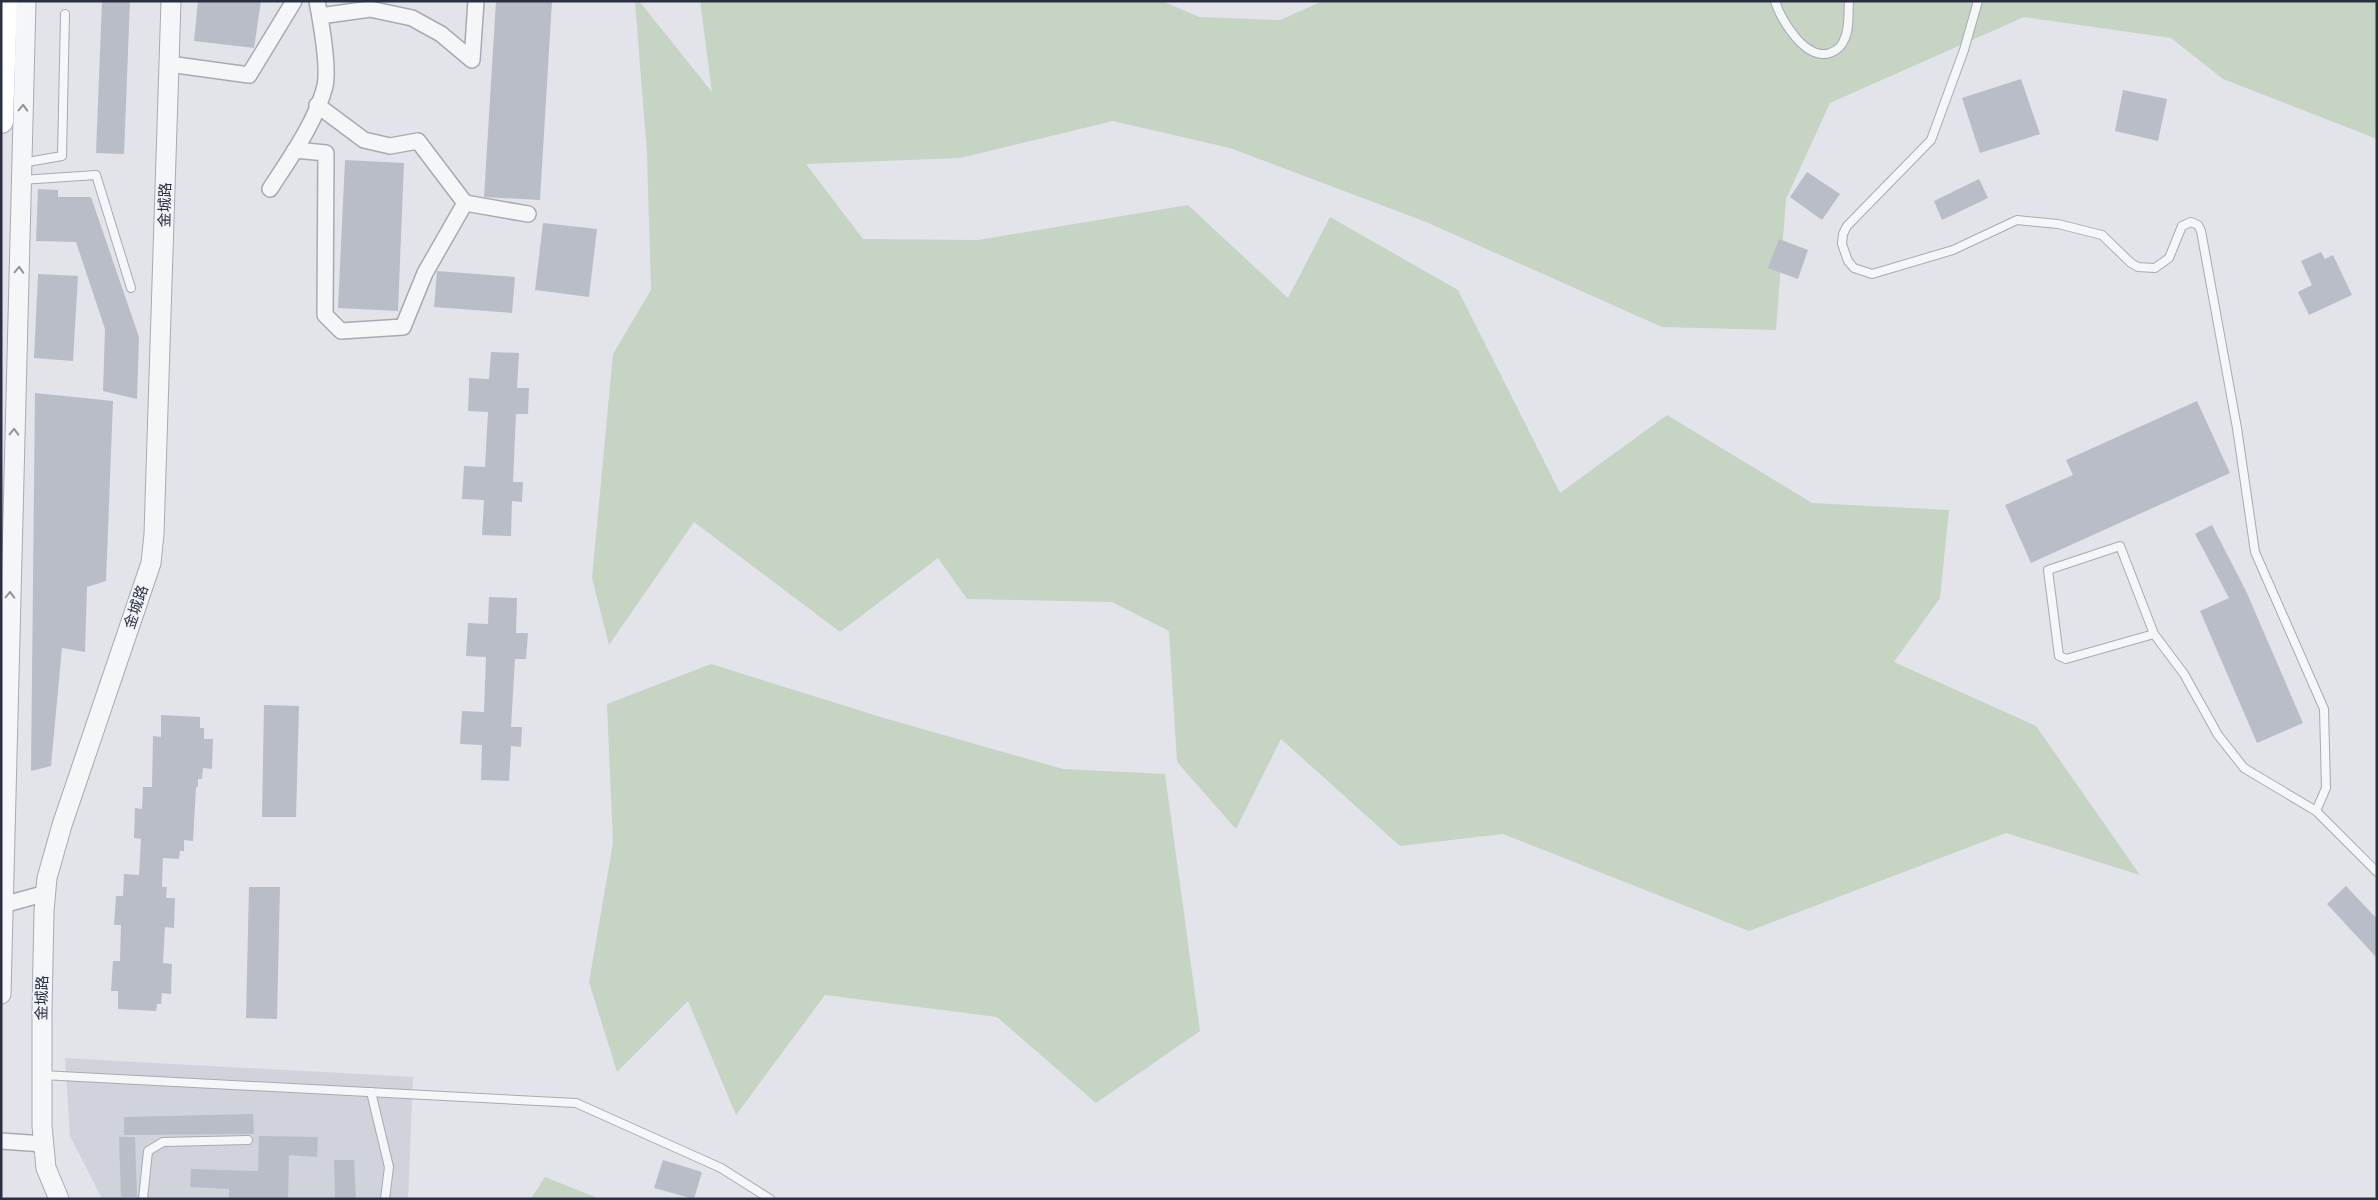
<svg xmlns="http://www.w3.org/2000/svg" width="2378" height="1200" font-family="Barlow,'Noto Sans SC',sans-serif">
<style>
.built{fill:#d0d3dc}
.green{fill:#c5d4c3}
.building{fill:#b9bdc7}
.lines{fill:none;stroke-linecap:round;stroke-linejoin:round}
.service-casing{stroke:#a7aab4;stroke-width:10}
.minor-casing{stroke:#a7aab4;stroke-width:18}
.tertiary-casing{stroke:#a7aab4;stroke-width:21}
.primary-casing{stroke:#a2a7b6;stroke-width:26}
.service{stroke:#f5f6f8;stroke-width:8}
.minor{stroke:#f5f6f8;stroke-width:15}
.tertiary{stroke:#f5f6f8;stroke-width:19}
.primary{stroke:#fff;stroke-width:24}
.oneway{stroke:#90939d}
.labels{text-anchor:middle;stroke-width:4;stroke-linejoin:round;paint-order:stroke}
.street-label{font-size:15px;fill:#2a3042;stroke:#f2f3f8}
</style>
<rect width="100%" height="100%" fill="#e2e4ea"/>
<polygon class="built" points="65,1058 413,1077 408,1199 102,1199 70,1136"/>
<g class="green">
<polygon points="635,1 639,1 712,92 700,1 1162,1 1199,17 1280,20 1323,1 2377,1 2377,139 2223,79 2171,38 2024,17 1830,103 1786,199 1776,330 1662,327 1426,222 1230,148 1113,121 960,158 806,164 863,239 978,240 1188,205 1288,298 1330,217 1458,290 1560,493 1667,415 1812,503 1949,510 1940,598 1894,662 2036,726 2140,875 2006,833 1749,931 1503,834 1400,846 1281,739 1236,829 1177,762 1169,631 1112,602 967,599 938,558 840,632 694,522 609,645 592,578 613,354 651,290 647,153"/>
<polygon points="711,664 884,718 1063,769 1165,774 1200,1031 1096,1103 997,1017 825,995 736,1115 688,1001 617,1072 589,982 613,843 607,704"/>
<polygon points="545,1177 600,1199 531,1199"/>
</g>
<g class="building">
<polygon points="102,1 130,1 124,154 96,153"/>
<polygon points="198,1 261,1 254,48 194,41"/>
<polygon points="496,1 552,1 540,200 484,197"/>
<polygon points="2021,79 2040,134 1980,153 1962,98"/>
<polygon points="2123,90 2167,99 2158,141 2115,131"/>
<polygon points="345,160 404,163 398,311 338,308"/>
<polygon points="1807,172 1840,194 1822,220 1790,197"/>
<polygon points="1979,179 1988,198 1942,220 1934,201"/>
<polygon points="38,189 58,190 58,197 91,197 139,337 137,399 103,391 105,329 76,242 36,241"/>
<polygon points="543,223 597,229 589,297 535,290"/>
<polygon points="1779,239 1808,250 1798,279 1768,268"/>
<polygon points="2321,252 2325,259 2333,255 2352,295 2309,315 2298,292 2312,285 2301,261"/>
<polygon points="437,271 515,277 512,313 434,307"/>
<polygon points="38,274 78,276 73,361 34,358"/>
<polygon points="491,352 519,353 517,388 529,388 528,414 516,414 513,482 523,482 522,502 512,501 511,536 482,535 484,500 462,499 464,466 485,467 488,412 468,411 469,386 469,378 489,379"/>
<polygon points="35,393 113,401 106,581 87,587 85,652 62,648 51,766 31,771"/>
<polygon points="2197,401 2230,473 2031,563 2005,505 2073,475 2066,460"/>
<polygon points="2212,525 2246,591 2303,723 2257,743 2200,611 2229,598 2195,534"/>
<polygon points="489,597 517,598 516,633 528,633 526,659 515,659 511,727 522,727 521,747 511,746 509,781 481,780 482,745 460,744 462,711 484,712 486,657 466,656 468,623 488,624"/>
<polygon points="264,705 299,706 296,817 262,817"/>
<polygon points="161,715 200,717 200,728 204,728 204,739 213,739 212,769 203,768 202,779 198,779 198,787 196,787 193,841 184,840 184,851 180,851 179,859 163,858 162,887 167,887 166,898 175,898 174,928 165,927 163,963 172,964 171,994 162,993 161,1004 157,1004 156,1011 118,1009 118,991 111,991 113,961 120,961 121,925 114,925 116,896 123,896 124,874 139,875 141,839 134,838 135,808 142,809 143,787 152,787 153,736 161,737"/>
<polygon points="2346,886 2377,919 2377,958 2327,904"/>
<polygon points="249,887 280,887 277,1019 246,1018"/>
<polygon points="253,1114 254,1134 124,1135 124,1117"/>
<polygon points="259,1136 318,1137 317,1157 289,1155 288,1199 229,1199 229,1189 190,1187 191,1169 258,1171"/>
<polygon points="119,1137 135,1137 137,1197 121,1197"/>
<polygon points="334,1160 354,1160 356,1199 335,1199"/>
<polygon points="663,1160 702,1172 694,1199 654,1188"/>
</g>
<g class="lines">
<defs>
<g id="service">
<path d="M1775,1C1781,21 1806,61 1830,53C1836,51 1842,46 1844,40C1850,29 1848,13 1849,1"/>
<polyline points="1978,1 1964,50 1931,140 1847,226 1843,234 1842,244 1848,261 1854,268 1872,274 1953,250 2017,220 2058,224 2102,235 2131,263 2138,267 2155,268 2169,258 2182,226 2191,222 2198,225 2201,231 2237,428 2255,552 2324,709 2326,788 2316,811"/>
<polyline points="22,163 62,156 65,14"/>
<polyline points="21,180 96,175 131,288"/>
<polyline points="2154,634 2066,659 2059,656 2048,570 2120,546 2154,634 2184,674 2218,735 2244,768 2316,811 2377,872"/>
<polyline points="42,1075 576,1103 721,1168 770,1199"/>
<polyline points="371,1092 389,1167 385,1199"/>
<polyline points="143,1199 148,1151 163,1142 248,1140"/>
</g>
<g id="minor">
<polyline points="320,16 370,9 412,18 441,34 472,60 476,1"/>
<polyline points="169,64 249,75 294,1"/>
<polyline points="317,105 364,140 390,146 418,141 465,203"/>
<polyline points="295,150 326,153 325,315 341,331 403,327 425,273 465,203 528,214"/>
<path d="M270,189C290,158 316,122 325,86C329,67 321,22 317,1"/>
<polyline points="3,905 46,893"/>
<polyline points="1,1141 44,1144"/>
</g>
<g id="tertiary">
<polyline points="1,994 26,1"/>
<polyline points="59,1199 46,1168 42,1126 42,1011 44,911 47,878 62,825 151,563 154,534 171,1"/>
</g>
<polyline id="primary" points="1,121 5,1"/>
</defs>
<use href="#service" class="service-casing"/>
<use href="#minor" class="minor-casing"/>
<use href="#tertiary" class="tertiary-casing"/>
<use href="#primary" class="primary-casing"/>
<use href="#service" class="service"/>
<use href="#minor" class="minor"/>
<use href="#tertiary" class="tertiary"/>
<use href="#primary" class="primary"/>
</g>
<defs><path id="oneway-chevron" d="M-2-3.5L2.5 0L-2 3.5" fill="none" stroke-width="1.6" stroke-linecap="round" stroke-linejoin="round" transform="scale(1.25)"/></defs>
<g class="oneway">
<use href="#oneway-chevron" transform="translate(23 108) rotate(-88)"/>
<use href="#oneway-chevron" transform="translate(19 270) rotate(-88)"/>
<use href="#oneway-chevron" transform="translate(14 432) rotate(-88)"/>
<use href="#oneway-chevron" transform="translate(10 595) rotate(-89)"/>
</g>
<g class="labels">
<g class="street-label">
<text transform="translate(165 205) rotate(-89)" y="5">金城路</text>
<text transform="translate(136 607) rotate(-71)" y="5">金城路</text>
<text transform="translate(42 998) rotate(-89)" y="5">金城路</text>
</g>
</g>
<rect width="2378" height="1200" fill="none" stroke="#2a3042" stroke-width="5"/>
</svg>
